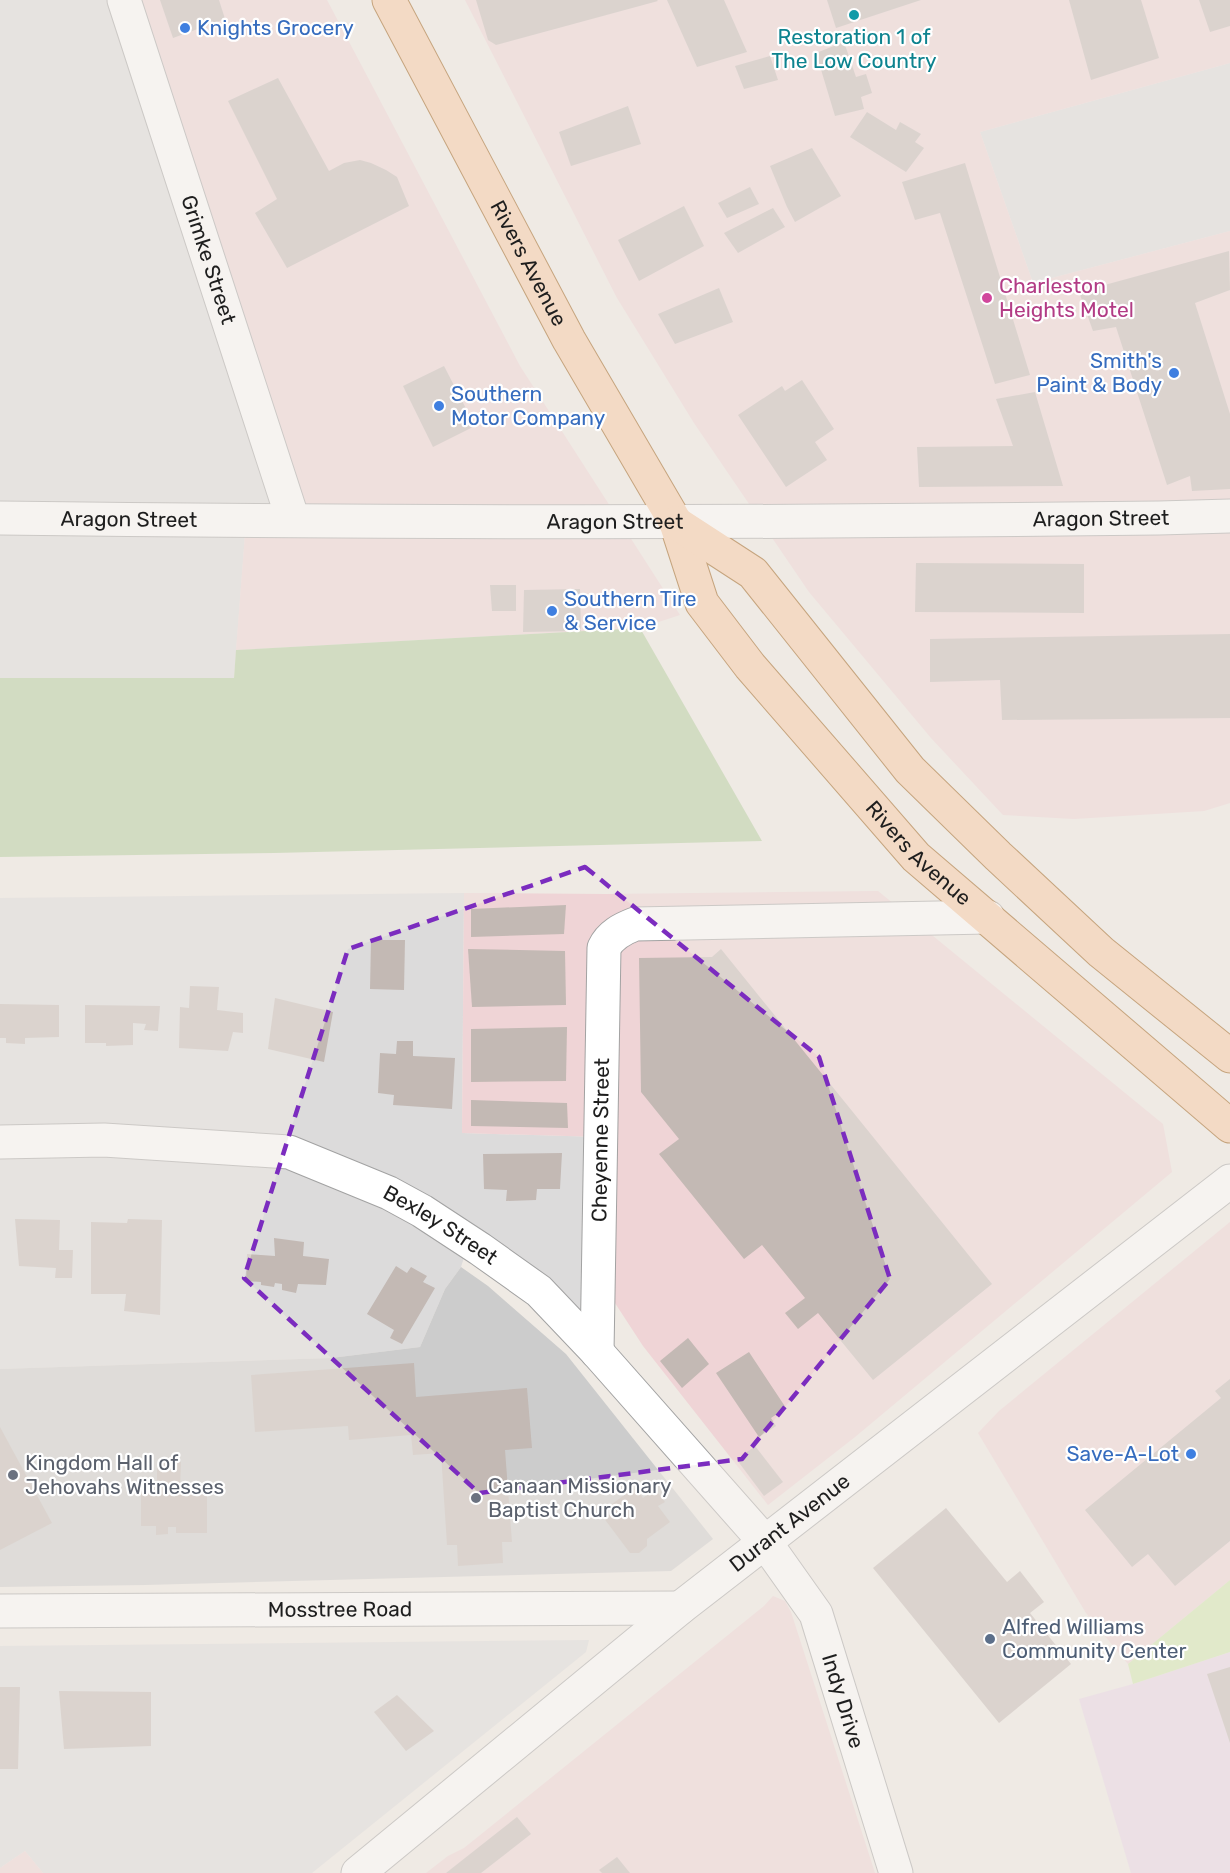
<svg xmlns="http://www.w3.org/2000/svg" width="1230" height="1873" font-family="Rubik,sans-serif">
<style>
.residential{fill:#dcdbdb}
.commercial{fill:#efd4d6}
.industrial{fill:#e8d6e7}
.religious{fill:#ccc}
.grass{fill:#d1e8ab}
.forest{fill:#afcd9a}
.building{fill:#c3b9b4}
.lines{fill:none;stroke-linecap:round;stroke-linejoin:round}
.minor-casing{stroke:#a2a2a2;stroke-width:35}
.major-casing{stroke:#945204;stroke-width:35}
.minor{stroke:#fff;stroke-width:33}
.major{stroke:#f9c79f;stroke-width:33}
.marked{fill:none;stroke:#7b2cbf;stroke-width:4.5;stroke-dasharray:12 8;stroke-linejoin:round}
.culture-dot{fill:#0f9aa8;stroke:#fff;stroke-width:2}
.shop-dot{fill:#3f7fe0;stroke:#fff;stroke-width:2}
.hotel-dot{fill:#d1479c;stroke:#fff;stroke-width:2}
.worship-dot{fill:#6b7280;stroke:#fff;stroke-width:2}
.service-dot{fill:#5c6f8a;stroke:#fff;stroke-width:2}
.labels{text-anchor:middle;stroke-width:4.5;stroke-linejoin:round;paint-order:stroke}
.shop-label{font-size:21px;fill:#366cbe;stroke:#fff;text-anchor:start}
.culture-label{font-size:21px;fill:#0d838f;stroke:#fff}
.street-label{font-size:21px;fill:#1e1e1e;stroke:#fff}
.hotel-label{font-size:21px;fill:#b23c85;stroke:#fff;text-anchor:start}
.worship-label{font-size:21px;fill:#5b616d;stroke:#fff;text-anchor:start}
.service-label{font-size:21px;fill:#4e5e75;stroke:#fff;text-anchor:start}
</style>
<rect width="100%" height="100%" fill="#efeae4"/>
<g class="residential">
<polygon points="0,0 124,0 293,520 246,522 234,678 0,678"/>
<polygon points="1230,63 1230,231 1033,283 980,132"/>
<polygon points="464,893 462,1133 601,1137 597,1352 469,1242 461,1267 445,1289 420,1347 331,1358 0,1369 0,898"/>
<polygon points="589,1640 586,1652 312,1873 43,1873 25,1851 0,1868 0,1646"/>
</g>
<g class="commercial">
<polygon points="124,0 327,0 520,366 680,615 640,628 236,650 246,521 292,520"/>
<polygon points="465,0 1230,0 1230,63 980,132 1033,283 1230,231 1230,803 1204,811 1074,819 1003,815 931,738 809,592 694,423 617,298"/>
<polygon points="878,891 1163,1124 1172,1172 855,1437 768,1505 643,1346 598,1277 601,1137 462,1133 464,893 606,894"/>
<polygon points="1230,1222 1230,1580 1128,1664 1086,1613 978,1433 999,1411"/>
<polygon points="773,1596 785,1601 791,1612 875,1873 426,1873 448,1856 464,1848 764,1606"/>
<polygon points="25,1851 43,1873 0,1873 0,1868"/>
</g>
<polygon class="industrial" points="1230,1652 1230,1873 1131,1873 1079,1699 1133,1684"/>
<polygon class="religious" points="461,1267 488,1286 566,1354 713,1539 671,1571 145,1585 0,1587 0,1369 331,1358 420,1347 445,1289"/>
<polygon class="grass" points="1230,1580 1230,1652 1133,1684 1128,1664"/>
<polygon class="forest" points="640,628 762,841 274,853 0,857 0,678 234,678 236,650"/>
<g class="building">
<polygon points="160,0 219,0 225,19 173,38"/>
<polygon points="476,0 657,0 658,1 496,45 488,40"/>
<polygon points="667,0 724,0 747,52 697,67"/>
<polygon points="827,0 921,0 836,28"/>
<polygon points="1069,0 1141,0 1159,58 1091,80"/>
<polygon points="1199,0 1230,0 1230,26 1210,32"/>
<polygon points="844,42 856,77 866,74 872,93 861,97 864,109 835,116 816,53"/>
<polygon points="770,56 778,80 744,89 735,66"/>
<polygon points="278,78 329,171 344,163 360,160 371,163 386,170 397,177 409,206 287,268 255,213 277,199 228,101"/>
<polygon points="628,106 641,144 571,166 559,132"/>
<polygon points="867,112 896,130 900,122 921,134 915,142 924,148 906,172 850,137"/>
<polygon points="812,148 841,196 795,222 787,207 770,166"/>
<polygon points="965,163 1030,375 995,384 940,213 915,220 902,182"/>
<polygon points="750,187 759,204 727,218 718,203"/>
<polygon points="684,206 704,246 639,281 618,240"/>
<polygon points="773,208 785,227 738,253 724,233"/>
<polygon points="1229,251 1230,290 1195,303 1230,414 1230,489 1192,491 1190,476 1167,485 1116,327 1093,331 1079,292"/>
<polygon points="719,288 733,322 675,344 658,314"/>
<polygon points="444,366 475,426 433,447 403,386"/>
<polygon points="802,380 834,429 815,442 827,460 786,487 738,415 782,386 785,391"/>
<polygon points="1035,392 1063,486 919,487 917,447 1013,446 996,399"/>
<polygon points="916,563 1084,564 1084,613 915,612"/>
<polygon points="490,585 516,585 516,611 492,611"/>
<polygon points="580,589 581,631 523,632 524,590"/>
<polygon points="1230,634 1230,718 1002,720 1000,680 930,682 930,639"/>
<polygon points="566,905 564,934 471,937 471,909"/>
<polygon points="371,940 405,940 404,990 370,989"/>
<polygon points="468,949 565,951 566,1005 472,1007"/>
<polygon points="721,949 992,1284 873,1380 818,1313 798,1329 785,1313 805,1298 762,1245 744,1259 659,1154 679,1139 641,1092 639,958 712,957"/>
<polygon points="190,986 219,987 217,1010 243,1013 243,1033 233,1032 228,1051 179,1048 180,1007 189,1008"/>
<polygon points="275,998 333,1012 324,1062 268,1049"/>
<polygon points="0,1004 59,1005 59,1037 25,1038 25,1044 6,1043 6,1038 0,1038"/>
<polygon points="85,1005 160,1006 158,1031 144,1030 146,1024 133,1023 133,1045 106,1046 106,1043 85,1043"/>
<polygon points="567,1027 566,1081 471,1082 471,1029"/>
<polygon points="397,1041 413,1041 413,1056 455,1058 452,1109 393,1105 394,1095 378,1093 380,1053 396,1054"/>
<polygon points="471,1100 567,1103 568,1128 471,1126"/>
<polygon points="562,1153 560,1189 537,1189 536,1200 506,1201 507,1190 484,1189 483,1154"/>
<polygon points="15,1219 60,1220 59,1250 73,1250 72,1278 55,1278 56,1268 19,1266"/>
<polygon points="128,1219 162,1220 160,1315 124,1311 126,1294 91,1294 91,1222 127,1223"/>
<polygon points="274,1238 304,1242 303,1256 329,1259 326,1285 298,1284 296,1293 282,1290 282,1284 275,1283 274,1287 261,1285 261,1282 246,1281 247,1254 275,1256"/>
<polygon points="396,1266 407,1273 411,1267 427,1276 423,1282 435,1288 402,1344 390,1338 394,1330 367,1314"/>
<polygon points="688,1338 709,1364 682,1388 660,1361"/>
<polygon points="749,1352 786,1408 771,1418 776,1426 759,1437 716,1373"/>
<polygon points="414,1363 416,1397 527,1388 532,1448 505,1450 512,1542 502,1542 503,1563 458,1566 457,1545 447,1545 441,1453 413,1455 411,1435 349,1440 348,1426 255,1432 251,1375"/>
<polygon points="1230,1379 1230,1541 1175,1586 1148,1554 1132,1567 1085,1510 1221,1398 1215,1391"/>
<polygon points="0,1427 52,1523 0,1550"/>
<polygon points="755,1446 783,1482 764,1496 737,1460"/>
<polygon points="157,1461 181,1462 180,1491 207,1491 207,1533 176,1533 176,1527 168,1527 168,1534 156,1535 156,1526 141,1526 141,1488 157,1487"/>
<polygon points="635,1487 643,1498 655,1489 665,1502 658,1506 670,1522 647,1539 647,1546 639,1553 630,1553 600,1513"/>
<polygon points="946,1508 1007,1582 1020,1571 1044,1602 1030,1613 1071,1664 999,1723 873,1568"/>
<polygon points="1230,1667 1230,1743 1207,1674"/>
<polygon points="0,1687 20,1687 18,1769 0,1769"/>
<polygon points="59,1691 151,1692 151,1746 64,1749"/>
<polygon points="397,1695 434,1731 406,1751 374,1712"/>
<polygon points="517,1817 531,1834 481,1873 446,1873"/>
<polygon points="617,1857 630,1873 602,1873 599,1870"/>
</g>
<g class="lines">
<defs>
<g id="minor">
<path id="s1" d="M124,0L293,520"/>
<path id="s2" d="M0,518C386,523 773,523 1159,518L1230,516"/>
<path id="s3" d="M0,1142L104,1140L289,1152L389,1193L422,1211L480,1249L539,1291L597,1352L765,1542L816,1614L896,1873"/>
<path id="s4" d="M597,1352L604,948C610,935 622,929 635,924L988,917"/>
<path id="s5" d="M0,1611L680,1608"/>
<path id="s6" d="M358,1873L680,1608L1230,1181"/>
</g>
<g id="major">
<path id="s7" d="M389,0L569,340L676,523L702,603L750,666L916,857L1230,1126"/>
<polyline points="676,523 753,573 910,770 998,856 1101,952 1230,1056"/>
</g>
</defs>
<use href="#minor" class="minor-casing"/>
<use href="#major" class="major-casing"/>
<use href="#minor" class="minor"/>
<use href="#major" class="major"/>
</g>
<path d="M0 0H1230V1873H0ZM585,867L819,1057L890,1279L742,1459L479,1493L244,1278L348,949Z" fill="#efeae4" fill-opacity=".55" fill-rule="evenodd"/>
<path class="marked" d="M585,867L819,1057L890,1279L742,1459L479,1493L244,1278L348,949Z"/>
<circle class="culture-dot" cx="854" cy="15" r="6"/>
<g class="shop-dot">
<circle cx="185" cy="28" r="6"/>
<circle cx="1174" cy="373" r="6"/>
<circle cx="439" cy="406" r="6"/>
<circle cx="552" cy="611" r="6"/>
<circle cx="1191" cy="1454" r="6"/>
</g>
<circle class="hotel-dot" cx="987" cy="298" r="6"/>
<g class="worship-dot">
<circle cx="13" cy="1475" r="6"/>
<circle cx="476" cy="1498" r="6"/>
</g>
<circle class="service-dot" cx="990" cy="1639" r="6"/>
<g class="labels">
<g class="shop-label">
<text x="197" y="35">Knights Grocery</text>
<text x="1162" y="368" text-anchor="end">Smith's<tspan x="1162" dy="24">Paint &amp; Body</tspan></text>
<text x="451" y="401">Southern<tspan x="451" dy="24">Motor Company</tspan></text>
<text x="564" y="606">Southern Tire<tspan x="564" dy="24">&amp; Service</tspan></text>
<text x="1179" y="1461" text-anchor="end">Save-A-Lot</text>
</g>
<g class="culture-label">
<text x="854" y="44">Restoration 1 of<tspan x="854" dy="24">The Low Country</tspan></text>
</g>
<g class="street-label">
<text dy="7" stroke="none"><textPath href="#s1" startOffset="273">Grimke Street</textPath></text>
<text dy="7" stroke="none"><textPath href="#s7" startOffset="298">Rivers Avenue</textPath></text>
<text dy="7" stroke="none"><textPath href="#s2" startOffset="1101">Aragon Street</textPath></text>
<text dy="7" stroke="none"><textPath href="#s2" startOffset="129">Aragon Street</textPath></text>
<text dy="7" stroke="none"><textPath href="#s2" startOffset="615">Aragon Street</textPath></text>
<text dy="7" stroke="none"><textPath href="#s7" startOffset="1012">Rivers Avenue</textPath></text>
<text dy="7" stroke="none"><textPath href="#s4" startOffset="212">Cheyenne Street</textPath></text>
<text dy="7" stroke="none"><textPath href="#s3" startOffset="458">Bexley Street</textPath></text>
<text dy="7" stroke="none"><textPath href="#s6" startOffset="556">Durant Avenue</textPath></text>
<text dy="7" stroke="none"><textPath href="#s5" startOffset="340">Mosstree Road</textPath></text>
<text dy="7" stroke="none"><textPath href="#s3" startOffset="1094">Indy Drive</textPath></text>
</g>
<g class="hotel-label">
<text x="999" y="293">Charleston<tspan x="999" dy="24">Heights Motel</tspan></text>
</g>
<g class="worship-label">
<text x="25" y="1470">Kingdom Hall of<tspan x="25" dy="24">Jehovahs Witnesses</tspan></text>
<text x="488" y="1493">Canaan Missionary<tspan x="488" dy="24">Baptist Church</tspan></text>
</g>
<g class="service-label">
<text x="1002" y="1634">Alfred Williams<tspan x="1002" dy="24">Community Center</tspan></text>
</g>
</g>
</svg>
